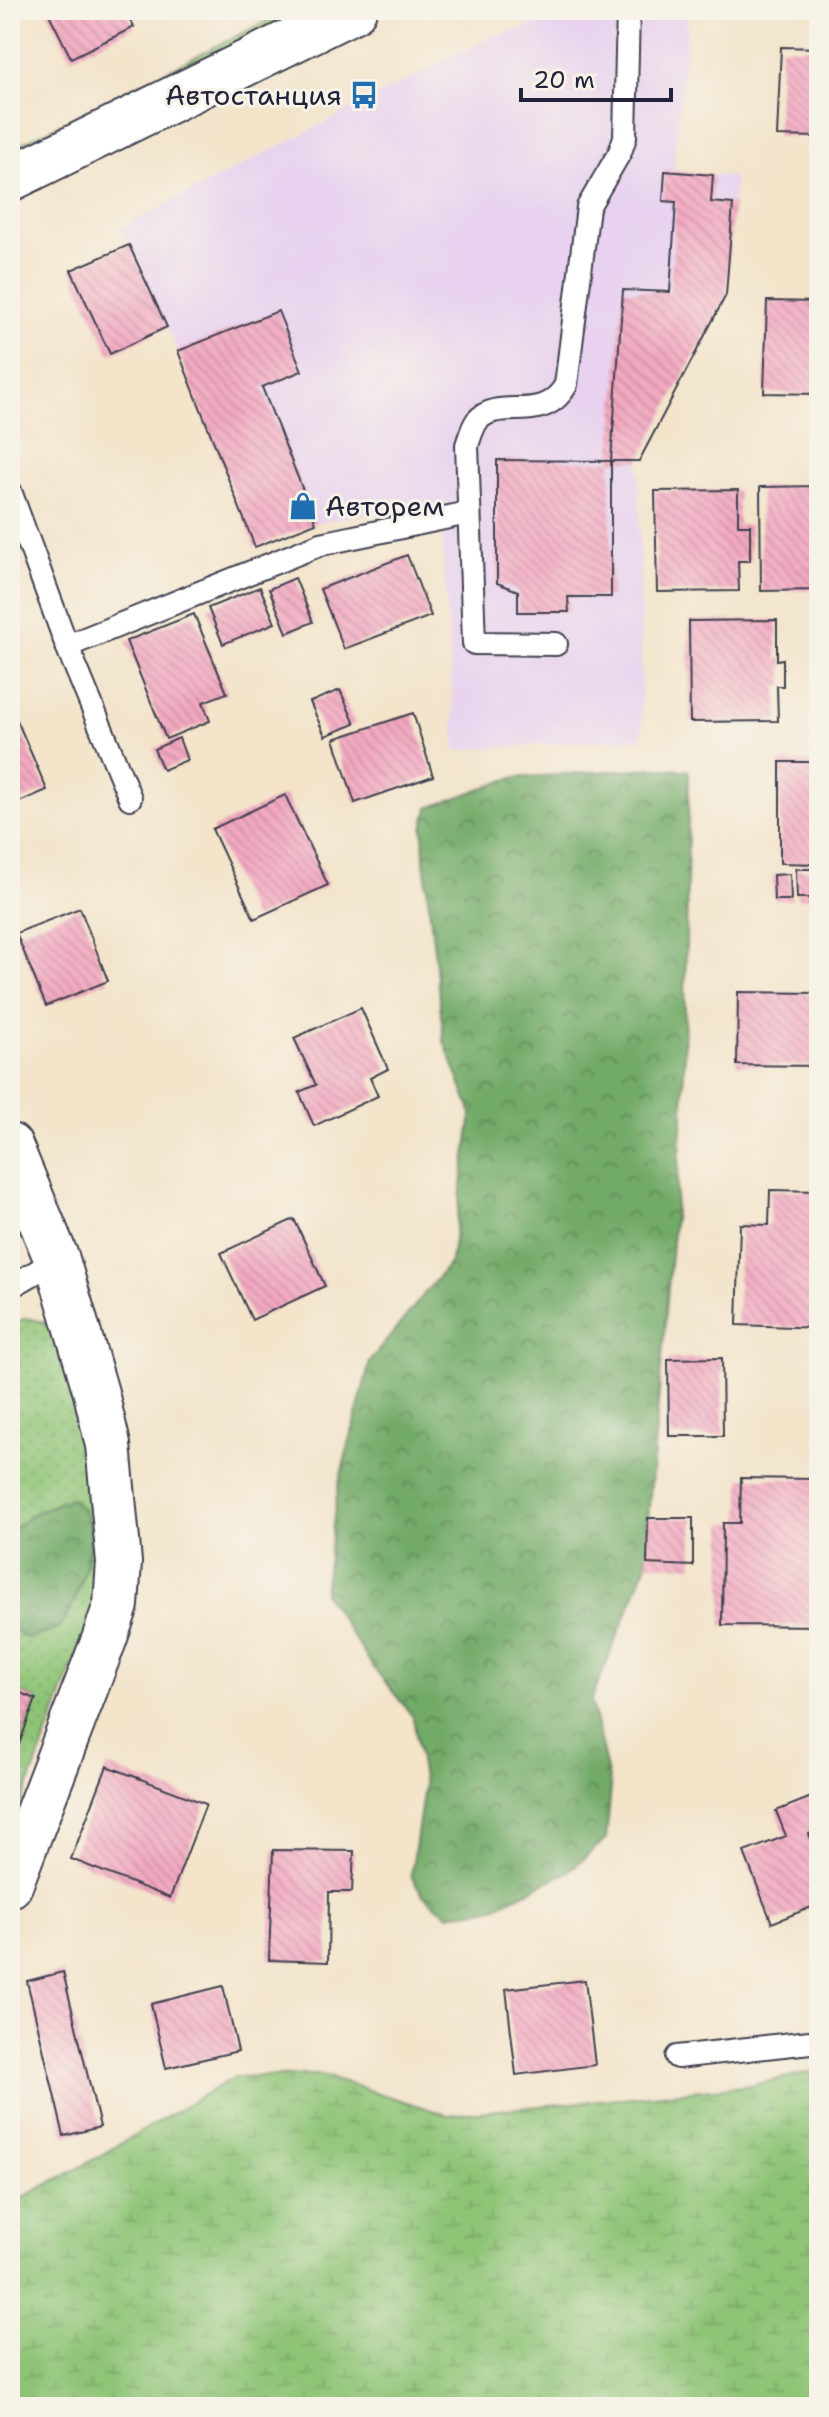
<svg xmlns="http://www.w3.org/2000/svg" width="829" height="2417" font-family="'Shantell Sans',sans-serif">
<style>
.built{fill:#e8d2ef}
.grass{fill:url(#grass-dots);stroke:#587358;stroke-width:2}
.forest{fill:url(#forest-crowns);stroke:#4a6651;stroke-width:2}
.wetland{fill:url(#wetland-marsh);stroke:#587358;stroke-width:2}
.building{fill:url(#building-back-hatch)}
.lines{fill:none;stroke-linecap:round;stroke-linejoin:round}
.lane-casing{stroke:#413f50;stroke-width:26}
.street-casing{stroke:#413f50;stroke-width:48}
.secondary-casing{stroke:#413f50;stroke-width:48}
.lane{stroke:#fff;stroke-width:22}
.street{stroke:#fff;stroke-width:44}
.secondary{stroke:#fff;stroke-width:44}
.labels{text-anchor:middle;stroke-width:6;stroke-linejoin:round;paint-order:stroke}
.poi-label{font-size:28px;fill:#22223b;stroke:#f7f3e8;text-anchor:end}
</style>
<defs>
<pattern id="grass-dots" width="8" height="8" patternUnits="userSpaceOnUse" patternTransform="scale(2)"><rect width="8" height="8" fill="#8ec476"/><path d="M2 2h.1M6 6h.1" fill="none" stroke="#7aa867" stroke-width="1.8" stroke-linecap="round"/></pattern>
<pattern id="forest-crowns" width="20" height="18" patternUnits="userSpaceOnUse" patternTransform="scale(2)"><rect width="20" height="18" fill="#72aa67"/><path d="M2 6a3 3 0 1 1 6 0M12 15a3 3 0 1 1 6 0" fill="none" stroke="#5d8a56"/></pattern>
<pattern id="wetland-marsh" width="20" height="14" patternUnits="userSpaceOnUse" patternTransform="scale(2)"><rect width="20" height="14" fill="#8ec476"/><path d="M1 5h8M5 5V1M11 12h8M15 12V8" fill="none" stroke="#7aa867"/></pattern>
<pattern id="building-back-hatch" width="6" height="6" patternUnits="userSpaceOnUse" patternTransform="scale(2)"><rect width="6" height="6" fill="#f2a8c0"/><path d="M-1 5l2 2M0 0l6 6M5-1l2 2" fill="none" stroke="#cf90a6"/></pattern>
</defs>
<rect width="100%" height="100%" fill="#f7f3e8"/>
<filter id="ink" filterUnits="userSpaceOnUse"><feTurbulence type="fractalNoise" baseFrequency=".0125" numOctaves="2"/><feDisplacementMap in="SourceGraphic" scale="16" xChannelSelector="R" yChannelSelector="G"/><feConvolveMatrix kernelMatrix="1 2 1 2 8 2 1 2 1" color-interpolation-filters="sRGB"/></filter>
<filter id="wash" filterUnits="userSpaceOnUse"><feTurbulence type="fractalNoise" baseFrequency=".006" numOctaves="4" result="noise"/><feDisplacementMap in="SourceGraphic" scale="32" xChannelSelector="R" yChannelSelector="G"/><feGaussianBlur stdDeviation="1.8" result="paint"/><feColorMatrix in="noise" values="0 0 0 0 0 0 0 0 0 0 0 0 0 0 0 0 0 1.4 0 .05"/><feComposite in="paint" operator="in"/></filter>
<g filter="url(#wash)">
<rect width="100%" height="100%" fill="#f3e4ca"/>
<polygon class="built" points="589,10 689,10 673,171 735,177 726,295 639,461 642,738 456,750 440,510 416,503 316,523 255,547 178,351 121,228 491,37"/>
<g class="grass">
<polygon points="289,10 324,10 10,167 10,149"/>
<polygon points="26,1318 53,1324 85,1420 102,1555 93,1611 10,1835 10,1768 36,1699 10,1689 10,1325"/>
</g>
<g class="forest">
<polygon points="656,768 689,771 683,1117 648,1518 647,1564 591,1700 611,1788 606,1839 568,1872 492,1908 448,1915 423,1895 411,1876 424,1786 413,1717 373,1667 324,1593 338,1487 370,1361 451,1261 472,1114 444,1041 424,860 423,828 428,808 511,778"/>
<path d="M71,1498C76,1504 84,1510 87,1517C98,1538 77,1607 61,1624C52,1633 39,1636 27,1638L10,1627V1531L35,1513Z"/>
</g>
<polygon class="wetland" points="819,2070 819,2407 10,2407 10,2204 77,2169 235,2077 322,2075 447,2115 754,2085"/>
<g id="blocks">
<g class="building">
<polygon points="47,10 125,10 134,27 71,58"/>
<polygon points="781,47 819,48 819,137 777,136"/>
<polygon points="665,171 713,175 711,202 733,204 726,295 639,461 611,461 623,290 670,292 676,202 663,201"/>
<polygon points="129,245 167,327 110,354 71,270"/>
<polygon points="767,301 819,302 819,394 764,393"/>
<polygon points="278,311 302,371 262,387 316,523 255,547 178,351"/>
<polygon points="497,460 611,461 611,597 568,597 569,612 518,612 518,591 497,583"/>
<polygon points="819,486 819,590 761,591 760,487"/>
<polygon points="738,490 738,525 750,525 750,561 738,561 739,591 657,592 655,491"/>
<polygon points="407,555 431,616 344,649 320,589"/>
<polygon points="295,578 313,622 287,633 269,589"/>
<polygon points="260,587 275,623 223,644 208,608"/>
<polygon points="194,614 227,693 203,702 210,721 166,739 126,641"/>
<polygon points="777,620 777,660 783,659 783,686 777,686 778,721 690,722 689,621"/>
<polygon points="340,690 355,724 325,736 310,702"/>
<polygon points="10,704 47,790 10,806"/>
<polygon points="413,713 433,776 355,803 334,739"/>
<polygon points="179,738 187,760 163,770 154,749"/>
<polygon points="780,762 819,762 819,864 780,863"/>
<polygon points="285,795 328,885 254,919 212,829"/>
<polygon points="796,869 819,869 819,898 797,898"/>
<polygon points="790,874 791,900 774,900 773,875"/>
<polygon points="80,908 108,981 46,1006 16,933"/>
<polygon points="738,992 819,993 819,1066 737,1065"/>
<polygon points="361,1008 388,1069 370,1078 378,1096 314,1126 299,1092 316,1085 294,1038"/>
<polygon points="770,1190 819,1191 819,1328 737,1325 740,1224 769,1225"/>
<polygon points="294,1219 325,1286 252,1320 221,1253"/>
<polygon points="722,1358 723,1436 669,1436 668,1359"/>
<polygon points="741,1478 819,1479 819,1626 722,1625 723,1523 740,1523"/>
<polygon points="648,1518 693,1518 693,1566 647,1564"/>
<polygon points="10,1689 36,1699 10,1768"/>
<polygon points="107,1766 206,1804 170,1898 71,1859"/>
<polygon points="819,1794 819,1830 809,1834 819,1859 819,1904 772,1923 744,1852 786,1836 776,1811"/>
<polygon points="273,1850 354,1851 352,1892 329,1892 328,1962 269,1960"/>
<polygon points="63,1972 100,2127 64,2136 27,1981"/>
<polygon points="585,1980 595,2065 516,2075 506,1989"/>
<polygon points="223,1986 238,2051 166,2068 151,2004"/>
</g>
</g>
</g>
<g filter="url(#ink)">
<use href="#blocks" fill-opacity="0" stroke="#413f50" stroke-width="2"/>
<g class="lines">
<defs>
<g id="lane">
<polyline points="10,491 67,646 130,798"/>
<path d="M556,644L474,643L467,445C470,437 472,428 477,421C499,395 542,427 566,385L588,207L620,152L625,137L628,10"/>
<polyline points="67,646 321,544 468,513"/>
<polyline points="10,1287 57,1260"/>
<polyline points="677,2057 819,2041"/>
</g>
<polyline id="street" points="10,1146 57,1260 96,1393 108,1445 119,1562 116,1605 104,1640 10,1885"/>
<polyline id="secondary" points="10,179 354,10"/>
</defs>
<use href="#lane" class="lane-casing"/>
<use href="#street" class="street-casing"/>
<use href="#secondary" class="secondary-casing"/>
<use href="#lane" class="lane"/>
<use href="#street" class="street"/>
<use href="#secondary" class="secondary"/>
</g>
</g>
<defs>
<symbol id="bus-bare" viewBox="-9 -9 18 18"><path d="M-5-6H5V4H4V6H2V4H-2V6H-4V4H-5ZM-3.5-4V0h7V-4ZM-3.5 1.2v1.5H-2V1.2ZM2 1.2v1.5H3.5V1.2Z" fill="#1f6fb2" stroke="#f7f3e8" stroke-width="2.5" paint-order="stroke"/></symbol>
<symbol id="shop-bare" viewBox="-9 -9 18 18"><path d="M-5-2.5h2.3a2.7 3.5 0 0 1 5.4 0H5L5.5 6h-11ZM-1.5-2.5h3a1.5 2.3 0 0 0-3 0Z" fill="#1f6fb2" stroke="#f7f3e8" stroke-width="2.5" paint-order="stroke"/></symbol>
</defs>
<g fill-rule="evenodd">
<use href="#bus-bare" x="344" y="75" width="40" height="40"/>
<use href="#shop-bare" x="283" y="486" width="40" height="40"/>
</g>
<g class="labels">
<g class="poi-label">
<text x="342" y="105">Автостанция</text>
<text x="325" y="516" text-anchor="start">Авторем</text>
</g>
</g>
<rect width="829" height="2417" fill="none" stroke="#f7f3e8" stroke-width="40"/>
<path d="M521 88v12h150v-12" fill="none" stroke="#22223b" stroke-width="4"/>
<text x="533" y="88" font-size="24" fill="#22223b" stroke="#f7f3e8" stroke-width="6" paint-order="stroke">20 m</text>
</svg>
